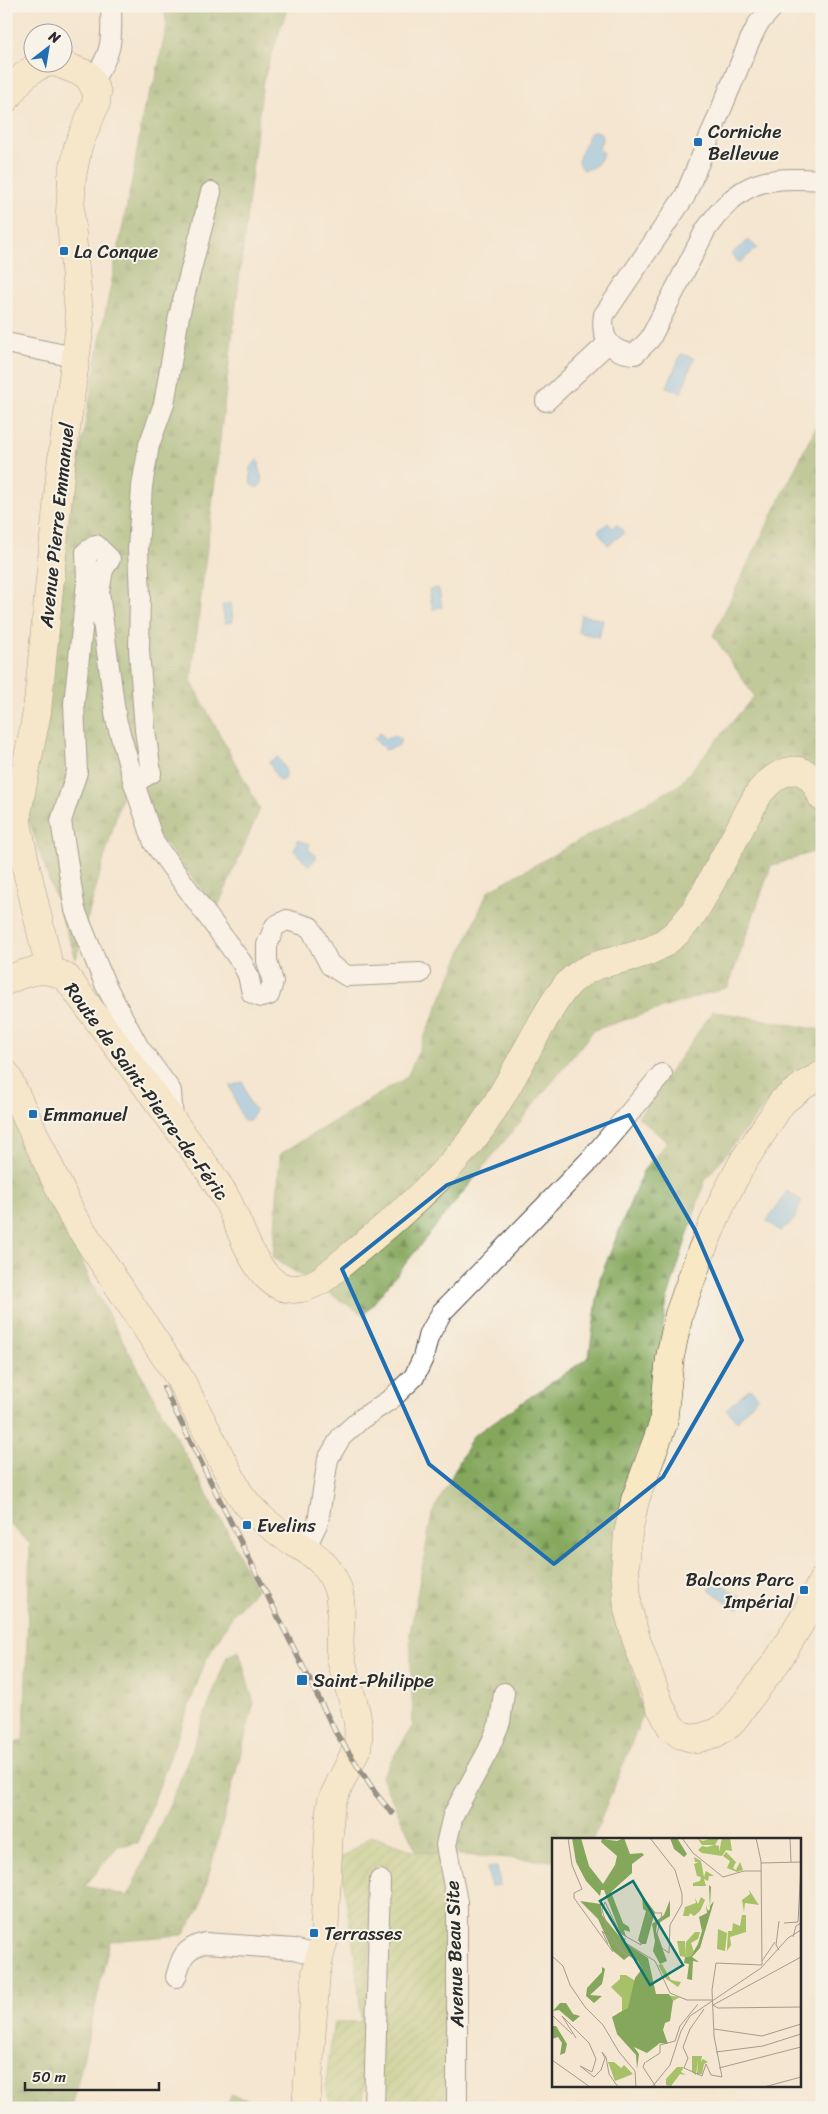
<svg xmlns="http://www.w3.org/2000/svg" width="828" height="2114" font-family="Sriracha,sans-serif">
<style>
.forest{fill:url(#forest-firs);stroke:#586944}
.garden{fill:url(#garden-furrows);stroke:#68764a}
.water{fill:#77bbed;stroke:#51738c}
.lines{fill:none;stroke-linecap:round;stroke-linejoin:round}
.street-casing{stroke:#494744;stroke-width:22}
.secondary-casing{stroke:#494744;stroke-width:29}
.street{stroke:#fff;stroke-width:20}
.secondary{stroke:#f8e8c3;stroke-width:28}
.rail-casing{stroke:#2b2b2b;stroke-width:5.5}
.rail{stroke:#f7f3e8;stroke-width:4;stroke-dasharray:11;stroke-linecap:butt}
.marked{fill:none;stroke:#1f6fb2;stroke-width:4;stroke-linejoin:round}
.poi-dot{fill:#1f6fb2;stroke:#f7f3e8;stroke-width:2}
.labels{text-anchor:middle;stroke-width:4;stroke-linejoin:round;paint-order:stroke}
.poi-label{font-size:19px;fill:#2b2b2b;stroke:#f7f3e8;text-anchor:start}
.street-label{font-size:19px;fill:#2b2b2b;stroke:#f7f3e8}
.inset-road{fill:none;stroke:#a49b8e;stroke-width:1}
.view{fill:#0f766e;fill-opacity:0.15;stroke:#0f766e;stroke-width:2.5}
.inset-edge{fill:none;stroke:#2b2b2b;stroke-width:2.5}
</style>
<defs>
<pattern id="forest-firs" width="22" height="20" patternUnits="userSpaceOnUse" patternTransform="scale(1.25)"><rect width="22" height="20" fill="#84a75c"/><path d="M5 1l3.5 6h-7zM16 11l3.5 6h-7z" fill="#6c884c"/></pattern>
<pattern id="garden-furrows" width="10" height="10" patternUnits="userSpaceOnUse" patternTransform="scale(1.25)"><rect width="10" height="10" fill="#a6c168"/><path d="M-1 1l2-2M0 10L10 0M9 11l2-2" fill="none" stroke="#879d56"/></pattern>
</defs>
<rect width="100%" height="100%" fill="#f7f3e8"/>
<filter id="ink" filterUnits="userSpaceOnUse"><feTurbulence type="fractalNoise" baseFrequency=".02" numOctaves="2"/><feDisplacementMap in="SourceGraphic" scale="10" xChannelSelector="R" yChannelSelector="G"/><feConvolveMatrix kernelMatrix="1 2 1 2 8 2 1 2 1" color-interpolation-filters="sRGB"/></filter>
<filter id="wash" filterUnits="userSpaceOnUse"><feTurbulence type="fractalNoise" baseFrequency=".0096" numOctaves="4" result="noise"/><feDisplacementMap in="SourceGraphic" scale="20" xChannelSelector="R" yChannelSelector="G"/><feGaussianBlur stdDeviation="1.12" result="paint"/><feColorMatrix in="noise" values="0 0 0 0 0 0 0 0 0 0 0 0 0 0 0 0 0 1.4 0 .05"/><feComposite in="paint" operator="in"/></filter>
<g filter="url(#wash)">
<rect width="100%" height="100%" fill="#f4e6d0"/>
<g class="forest">
<polygon points="163,6 288,6 263,81 191,681 260,809 217,909 123,792 76,959 25,810 50,629 100,339 133,175 144,107 156,77 167,24"/>
<polygon points="822,414 822,849 771,866 728,987 594,1030 364,1315 273,1258 280,1154 407,1077 488,891 679,785 754,696 713,635"/>
<polygon points="713,1011 822,1030 822,1071 794,1070 705,1180 667,1300 649,1429 633,1461 612,1580 643,1715 593,1839 553,1839 553,1861 417,1852 381,1777 413,1725 410,1633 432,1514 473,1436 589,1357 600,1278 643,1171 667,1142 638,1117"/>
<polygon points="6,1097 95,1290 222,1521 256,1590 234,1613 206,1660 138,1843 118,1846 85,1886 128,1896 177,1788 227,1656 239,1651 254,1703 200,1908 183,1935 110,1941 72,2108 6,2108 6,1745 24,1739 30,1544 6,1521"/>
<polygon points="232,2095 248,2100 247,2108 225,2108"/>
</g>
<polygon class="garden" points="371,1836 417,1852 444,1854 447,1871 450,2108 377,2108 387,1866 376,1865 372,1901 363,2108 333,2108 325,2088 334,2022 361,2022 357,1970 340,1859"/>
<g class="water">
<path d="M596,131L601,133L602,140L598,149L603,153C600,164 594,169 583,170L578,161L589,134Z"/>
<polygon points="749,240 757,248 739,263 731,254"/>
<polygon points="681,354 694,358 681,393 667,387"/>
<polygon points="258,459 262,482 258,488 251,485 250,468"/>
<polygon points="608,523 612,528 617,524 624,533 608,545 598,531"/>
<polygon points="436,588 439,589 442,607 433,609 429,590"/>
<polygon points="231,603 233,622 225,623 222,605"/>
<polygon points="581,615 603,620 599,637 578,632"/>
<polygon points="380,733 385,739 395,736 401,740 398,746 385,750 374,739"/>
<polygon points="278,757 286,771 284,779 279,781 269,762"/>
<polygon points="298,840 310,844 308,849 317,857 309,866 294,851"/>
<polygon points="243,1082 249,1102 255,1109 251,1120 243,1120 230,1086"/>
<polygon points="787,1191 802,1201 794,1220 780,1231 767,1221"/>
<polygon points="750,1388 758,1396 737,1421 726,1409"/>
<polygon points="715,1580 744,1599 738,1609 709,1590"/>
<polygon points="497,1867 500,1885 491,1886 487,1868"/>
</g>
</g>
<g filter="url(#ink)">
<g class="lines">
<defs>
<g id="street">
<path d="M774,6L758,24L750,40L685,196L604,315C600,338 611,353 635,354L650,339L705,231C739,181 764,176 822,180"/>
<path d="M92,80C113,55 112,38 111,6"/>
<polyline points="6,343 75,357"/>
<polyline points="546,401 608,343"/>
<polyline points="134,783 151,773 145,730 139,650 140,596 138,550 142,486 149,445 164,404 179,316 211,192"/>
<polyline points="173,1122 171,1091 138,1046 105,984 75,910 61,821 77,772 74,704 87,582 86,552 96,545 110,559 103,570 99,592 116,719 134,783 154,843 242,963 248,975 252,993 261,997 269,995 273,982 267,961 267,945 275,926 287,920 310,927 330,965 347,976 420,973"/>
<polyline points="305,1549 318,1522 328,1459 341,1437 361,1419 391,1399 414,1377 423,1358 428,1337 442,1312 590,1160 662,1074"/>
<path d="M176,1977C181,1958 184,1948 205,1943L294,1949L320,1956"/>
<polyline points="374,2108 380,1880"/>
<polyline points="457,2108 457,1902 446,1845 453,1815 488,1751 500,1722 504,1693"/>
</g>
<g id="secondary">
<path d="M6,99C18,81 31,64 54,62"/>
<polyline points="50,970 27,871 17,823 17,813 37,712 61,466 80,325 70,212 72,177 78,146 96,103 97,93 88,75 55,62"/>
<path d="M6,981C26,971 47,965 67,978L210,1172C215,1181 221,1189 226,1198C247,1237 262,1317 323,1279C379,1232 438,1187 481,1128C503,1097 520,1062 538,1030C547,1014 555,999 567,985C592,957 624,964 655,948C689,932 704,894 721,863C734,840 746,816 759,793C781,767 807,758 822,797"/>
<path d="M6,1074L73,1217L180,1379L239,1493C254,1515 273,1529 295,1543C305,1549 316,1555 323,1564C330,1571 335,1580 338,1590C344,1609 338,1631 340,1651C344,1684 364,1715 357,1748L332,1800L330,1810L324,1939L316,1973L306,2108"/>
<polyline points="822,1075 804,1085 782,1102 743,1162 724,1198 701,1252 679,1314 670,1357 663,1424 635,1500 628,1534 625,1570 628,1609 636,1639 661,1708 671,1727 681,1735 696,1739 716,1733 730,1724 778,1660 808,1610 822,1581"/>
</g>
</defs>
<use href="#street" class="street-casing"/>
<use href="#secondary" class="secondary-casing"/>
<use href="#street" class="street"/>
<use href="#secondary" class="secondary"/>
<defs>
<polyline id="rail" points="164,1388 336,1733 376,1794 392,1813"/>
</defs>
<use href="#rail" class="rail-casing"/>
<use href="#rail" class="rail"/>
</g>
</g>
<path d="M0 0H828V2114H0ZM629,1115L695,1230L742,1340L663,1477L554,1564L429,1464L342,1269L447,1185Z" fill="#f4e6d0" fill-opacity=".55" fill-rule="evenodd"/>
<path class="marked" d="M629,1115L695,1230L742,1340L663,1477L554,1564L429,1464L342,1269L447,1185Z"/>
<g class="poi-dot">
<rect x="693" y="137" width="10" height="10" rx="2.5"/>
<rect x="59" y="246" width="10" height="10" rx="2.5"/>
<rect x="28" y="1109" width="10" height="10" rx="2.5"/>
<rect x="242" y="1520" width="10" height="10" rx="2.5"/>
<rect x="799" y="1585" width="10" height="10" rx="2.5"/>
<rect x="296" y="1674" width="12" height="12" rx="2.5"/>
<rect x="309" y="1928" width="10" height="10" rx="2.5"/>
</g>
<g class="labels">
<g class="poi-label">
<text x="708" y="138">Corniche<tspan x="708" dy="22">Bellevue</tspan></text>
<text x="74" y="258">La Conque</text>
<text x="43" y="1121">Emmanuel</text>
<text x="257" y="1532">Evelins</text>
<text x="794" y="1586" text-anchor="end">Balcons Parc<tspan x="794" dy="22">Impérial</tspan></text>
<text x="313" y="1687">Saint-Philippe</text>
<text x="324" y="1940">Terrasses</text>
</g>
<g class="street-label">
<text transform="translate(56 525) rotate(-84)" y="7">Avenue Pierre Emmanuel</text>
<text transform="translate(147 1091) rotate(54)" y="7">Route de Saint-Pierre-de-Féric</text>
<text transform="translate(454 1954) rotate(-92)" y="7">Avenue Beau Site</text>
</g>
</g>
<g transform="translate(552 1838)">
<rect width="249" height="249" fill="#f4e6d0"/>
<path d="M68,137H74L104,156L128,159L119,164L118,183L65,176L70,173V160L59,149L68,141Z" fill="#a6c168"/>
<path d="M20,0H29L37,28L51,46L63,27L65,18L49,4L50,1L65,3L72,0L78,16L90,15L92,17L80,26V35L59,54L71,85L77,89L78,94L72,92L74,99L68,94L52,52H49L48,58L34,43L24,24ZM118,0H125L135,16L132,19L122,11ZM157,47L159,49L158,68L162,63L148,110L140,119L147,124L141,123L140,142L135,141L137,126L132,125L133,119L139,118L146,106L150,93L147,79L155,75L154,67L156,73L158,71ZM90,57L103,74L94,106H89L86,102L94,73L91,71ZM118,62V78L105,86L104,93L115,123L108,126L101,113L103,103L100,86L112,77ZM28,63L49,66L50,77L72,104L96,120L104,156H117L121,163L118,183L113,185L111,192L116,206L108,205L95,215L82,209L87,216L85,231L84,217L65,196L60,179L76,170L83,140L90,131L86,123L77,118L72,122L60,112L46,81ZM50,129L53,131L50,146L38,157L50,158L42,165L34,158L35,150L50,134ZM8,165H14L21,176L28,178L21,184L7,172L1,173ZM0,188H4L15,206L13,215L8,217L10,205L6,199L0,201Z" fill="#84a75c"/>
<path d="M160,0H167L163,7L167,8V14L170,0H178L180,13L174,12L170,18L150,15L146,12L150,8L155,9L162,7H150L146,1L151,3ZM174,14L184,24L181,30L184,32L188,24L191,32L185,34L175,30L178,23L171,18ZM142,19L149,23L152,39L154,33L162,38H157L156,43L152,41L154,48H141V45L148,43L149,39L145,38L142,26L147,24H143ZM197,52L207,67L193,65L192,74L190,62L198,56ZM149,59L153,62L148,73L142,78L138,75L137,78H131L133,69L144,65L143,60L146,66ZM190,77H194V94L178,99L179,107L175,113L176,93H180L181,85L188,88ZM143,94H148L146,101L139,105L142,114L139,118L133,119L128,118L125,103H133L134,118V104ZM110,126L119,142L129,144L126,149L113,140L106,127ZM140,218H150L149,224L151,221L156,224L152,226L150,236L145,237L146,221L144,237L140,234ZM56,224H62L69,230L72,227L81,236L63,243ZM125,229H132L129,234L134,237L128,236L119,248L114,247V241Z" fill="#a6c168"/>
<path d="M166,91L175,95L173,113L165,111Z" fill="#a6c168"/>
<path class="inset-road" d="M16,0L20,27L30,51L22,55V60L61,114M130,0L141,15L171,39L192,33H209M238,0L239,24M209,25L249,24M53,64L68,95L89,107L97,75H110L105,96L110,110L117,115L118,87L130,66V56L123,32L98,0M53,64L50,72L57,94L75,118L50,93L56,106M227,83L224,107L227,112M232,85L246,84L249,28M241,99L244,88L249,85M73,100L72,104L103,123L118,155L135,162H160M0,118L11,128L18,147L33,169L51,187L67,214L83,233L84,249M210,123L223,104M161,167L249,119M161,167L166,170L249,169M152,171L138,191L131,209L136,220L132,230L150,238L154,226L159,237L170,239M0,177L20,196M162,191L210,198L249,186M24,200L10,178L37,205L44,221L40,234L28,228L42,239L49,232L53,220L50,214L54,219L57,236L66,249M164,214L211,208L249,196M0,222L38,249M93,224L91,229L104,249M94,224L108,215V207L123,203L128,188L146,166M167,230L249,209M170,239L162,198L160,152L164,125L210,127L209,23L204,0M100,249L118,227L129,193L138,178L209,130L236,100L249,92M212,249L249,239"/>
<path class="view" d="M81,43L131,127L98,147L48,63Z"/>
<rect width="249" height="249" class="inset-edge"/>
</g>
<rect width="828" height="2114" fill="none" stroke="#f7f3e8" stroke-width="25"/>
<g transform="translate(48 48) rotate(31)"><circle r="24" fill="#f7f3e8" stroke="#a5a39c"/>
<path d="M0-4L9 19L0 12L-9 19Z" fill="#1f6fb2"/>
<text y="-8" font-size="14" font-weight="bold" text-anchor="middle" fill="#2b2b2b">N</text>
</g>
<path d="M25 2082v8h134v-8" fill="none" stroke="#2b2b2b" stroke-width="2.5"/>
<text x="32" y="2082" font-size="15" fill="#2b2b2b" stroke="#f7f3e8" stroke-width="4" paint-order="stroke">50 m</text>
</svg>
